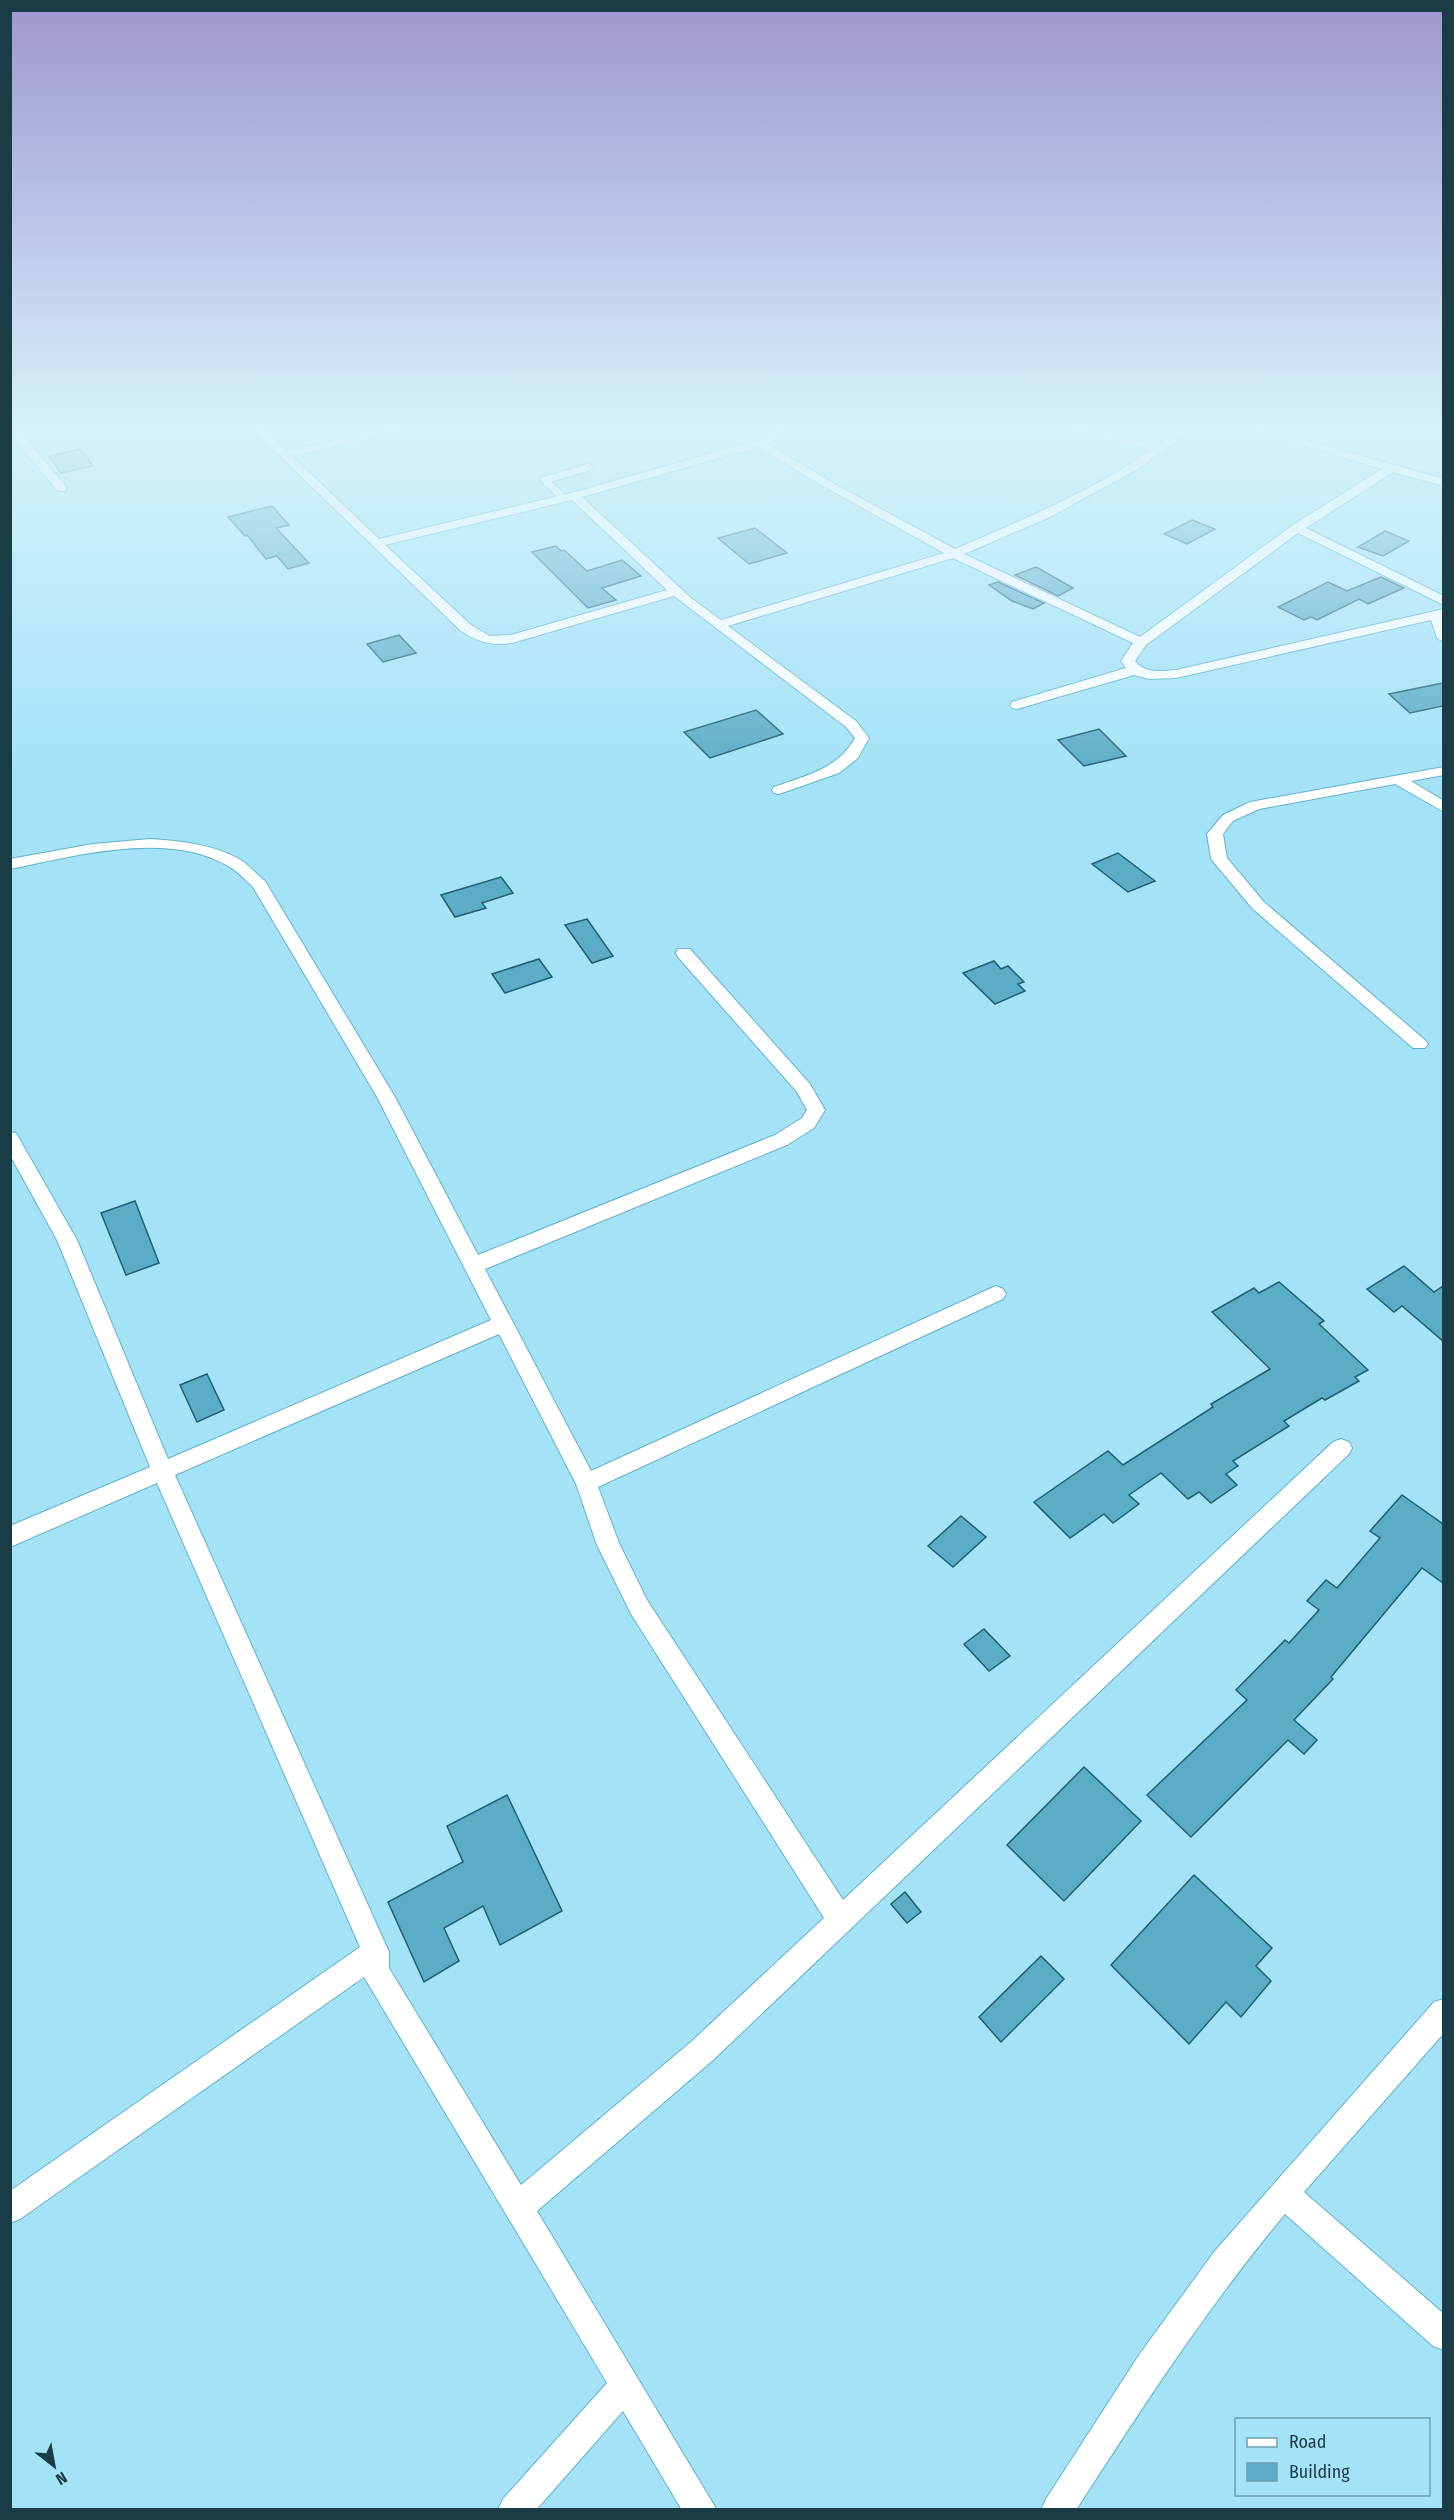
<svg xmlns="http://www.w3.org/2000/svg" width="1454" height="2520" font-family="'Fira Sans Condensed',sans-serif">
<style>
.building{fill:#5bacc6;stroke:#206073;stroke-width:1.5}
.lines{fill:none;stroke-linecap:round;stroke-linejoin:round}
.lane-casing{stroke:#61b1cc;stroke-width:9}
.street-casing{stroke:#61b1cc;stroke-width:2}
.lane{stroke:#fff;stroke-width:7}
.street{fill:#fff;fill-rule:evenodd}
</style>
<rect width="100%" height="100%" fill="#a3e2f7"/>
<g class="building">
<polygon points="80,449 93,466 61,473 49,456"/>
<polygon points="272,506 289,525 276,528 309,563 288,569 277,556 266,559 247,535 245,536 228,517"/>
<polygon points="1192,520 1215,529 1187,544 1164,534"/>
<polygon points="755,528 787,553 749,564 718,538"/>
<polygon points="1385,531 1409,541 1383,556 1358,547"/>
<polygon points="556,546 561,551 564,550 587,571 622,560 641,576 602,588 616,600 588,608 532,552"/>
<polygon points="1036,567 1073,588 1058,596 1015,575"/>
<polygon points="1381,577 1404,588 1368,604 1359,599 1317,620 1311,617 1304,620 1278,607 1328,582 1347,591"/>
<polygon points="998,582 1044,603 1033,609 1012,601 989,585"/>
<polygon points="399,635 416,653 383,662 367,644"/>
<polygon points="1443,683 1443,706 1410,713 1389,694"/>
<polygon points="756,710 783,734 710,758 684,732"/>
<polygon points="1099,729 1126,756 1084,766 1058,740"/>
<polygon points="1118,853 1155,881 1128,892 1092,864"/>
<polygon points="501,877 513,893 482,903 486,908 455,917 441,895"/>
<polygon points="587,919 613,956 592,963 565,925"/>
<polygon points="539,959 552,977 505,993 492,974"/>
<polygon points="994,961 1001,969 1008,966 1024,982 1018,984 1025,991 995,1004 963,973"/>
<polygon points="135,1201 159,1263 126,1275 101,1213"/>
<polygon points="1404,1266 1434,1292 1443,1286 1443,1341 1402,1306 1394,1312 1367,1289"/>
<polygon points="1279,1282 1324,1321 1319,1324 1368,1370 1355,1377 1359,1381 1325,1400 1322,1398 1284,1421 1289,1426 1233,1461 1238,1466 1226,1474 1237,1485 1211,1503 1199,1492 1188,1499 1161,1473 1129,1495 1139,1504 1113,1523 1104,1514 1070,1538 1034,1502 1108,1451 1123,1465 1213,1407 1211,1404 1270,1369 1212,1312 1254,1288 1259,1293"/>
<polygon points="207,1374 224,1410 197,1422 180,1385"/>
<polygon points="1402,1495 1443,1524 1443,1583 1422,1568 1331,1677 1333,1679 1294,1720 1317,1740 1304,1754 1288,1740 1191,1837 1147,1795 1247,1700 1236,1690 1285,1640 1289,1643 1319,1610 1307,1601 1326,1580 1337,1588 1380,1538 1370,1531"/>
<polygon points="961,1516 986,1537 953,1567 928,1546"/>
<polygon points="984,1629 1010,1656 989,1671 964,1644"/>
<polygon points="1084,1767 1141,1821 1064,1901 1007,1845"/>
<polygon points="507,1795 562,1911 500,1945 483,1906 444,1928 459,1961 424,1982 388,1902 463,1862 447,1826"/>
<polygon points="1194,1875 1272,1948 1256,1966 1271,1981 1241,2017 1226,2002 1189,2044 1111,1965"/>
<polygon points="905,1892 921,1912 907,1923 891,1904"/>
<polygon points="1041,1956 1064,1979 1001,2042 979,2017"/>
</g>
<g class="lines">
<defs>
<polyline id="lane" points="563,498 545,480 589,467"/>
<g id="street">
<polygon points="10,426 16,426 66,487 66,491 58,491 10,434"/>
<path d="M249,426H260L287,451L402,426H421L416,429L292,456L379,539L571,493L755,441L782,426H795L767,443L831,482L955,549C1022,520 1091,492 1151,450L1057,428L1056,426H1075L1158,445L1186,426H1198L1138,469L1048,518L964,554L1140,637L1293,525L1382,469L1238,426H1255L1444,479V486L1393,472L1306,528L1444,596V605L1298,533L1146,645L1135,661C1145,674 1161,671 1176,670L1444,609V642L1437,638L1431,620L1176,678L1149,679L1134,675L1017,709L1012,708L1010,705L1012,702L1126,668L1121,661L1133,643L953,558L728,626L856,721L869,738L858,758L839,773L779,794L774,793L772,790L774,787C805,776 838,769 855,738L846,727L674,596L512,643C492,646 478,642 461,631ZM758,447L823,486L944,553L721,620L691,598L582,497ZM572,500L667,590L511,635L490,636L471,625L385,545Z"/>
<polygon points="1444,767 1444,775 1411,781 1444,801 1444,812 1395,784 1259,809 1233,821 1223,834 1227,858 1264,902 1425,1040 1428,1044 1425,1048 1413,1048 1252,908 1211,859 1207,834 1223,815 1250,802"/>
<path d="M150,839C180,841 212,844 239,859C248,864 256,874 265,881L395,1097L478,1255L775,1135L802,1118L807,1110L797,1092L678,957L676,953L678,949H690L810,1084L825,1110L814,1128L787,1145L485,1269L591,1471L989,1289L996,1286L1003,1289L1006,1294L1003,1299L598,1487L619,1543L647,1600L843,1900L1333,1442L1341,1439L1349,1442L1352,1448L1349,1454L712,2061L537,2211L717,2510H682L623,2411L536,2510H498L503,2499L607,2383L364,1977L20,2219L10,2223V2191L360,1947L157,1483L10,1547V1526L150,1467L57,1240L10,1155V1132L16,1133L77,1240L168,1459L491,1320L377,1097L253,887C245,880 238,871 228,866C168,830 75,856 10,869V859L93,844ZM499,1334L576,1484L597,1545L631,1614L824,1918L692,2041L521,2185L389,1968V1952L385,1943L175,1475Z"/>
<path d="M1444,1999V2033L1304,2192L1444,2314V2350L1433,2346L1285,2214C1206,2309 1143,2406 1076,2510H1041L1046,2499L1139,2355L1214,2252L1434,2002Z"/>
</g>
</defs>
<use href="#lane" class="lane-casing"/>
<use href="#street" class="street-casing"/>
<use href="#lane" class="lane"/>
<use href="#street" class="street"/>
</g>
<linearGradient id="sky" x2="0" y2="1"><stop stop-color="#9e96d0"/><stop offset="0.55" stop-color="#d6f2fb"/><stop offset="1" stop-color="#d6f2fb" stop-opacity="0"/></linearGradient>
<rect width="1454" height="779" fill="url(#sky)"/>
<rect width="1454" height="2520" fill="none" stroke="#1a3c47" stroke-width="24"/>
<rect x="1235" y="2418" width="195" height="78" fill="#a3e2f7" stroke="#6ca0b1" stroke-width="1.5"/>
<rect x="1247" y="2438" width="30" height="9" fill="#ffffff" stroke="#6ca0b1" stroke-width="1.5"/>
<text x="1289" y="2448" font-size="18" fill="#1a3c47">Road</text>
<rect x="1247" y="2463" width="30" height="18" fill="#5bacc6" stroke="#6ca0b1" stroke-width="1.5"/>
<text x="1289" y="2478" font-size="18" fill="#1a3c47">Building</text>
<g transform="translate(54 2466) rotate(149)" stroke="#a3e2f7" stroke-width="4.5" paint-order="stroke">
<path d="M0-4.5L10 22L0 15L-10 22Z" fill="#1a3c47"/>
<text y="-9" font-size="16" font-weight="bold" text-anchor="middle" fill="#1a3c47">N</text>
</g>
</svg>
